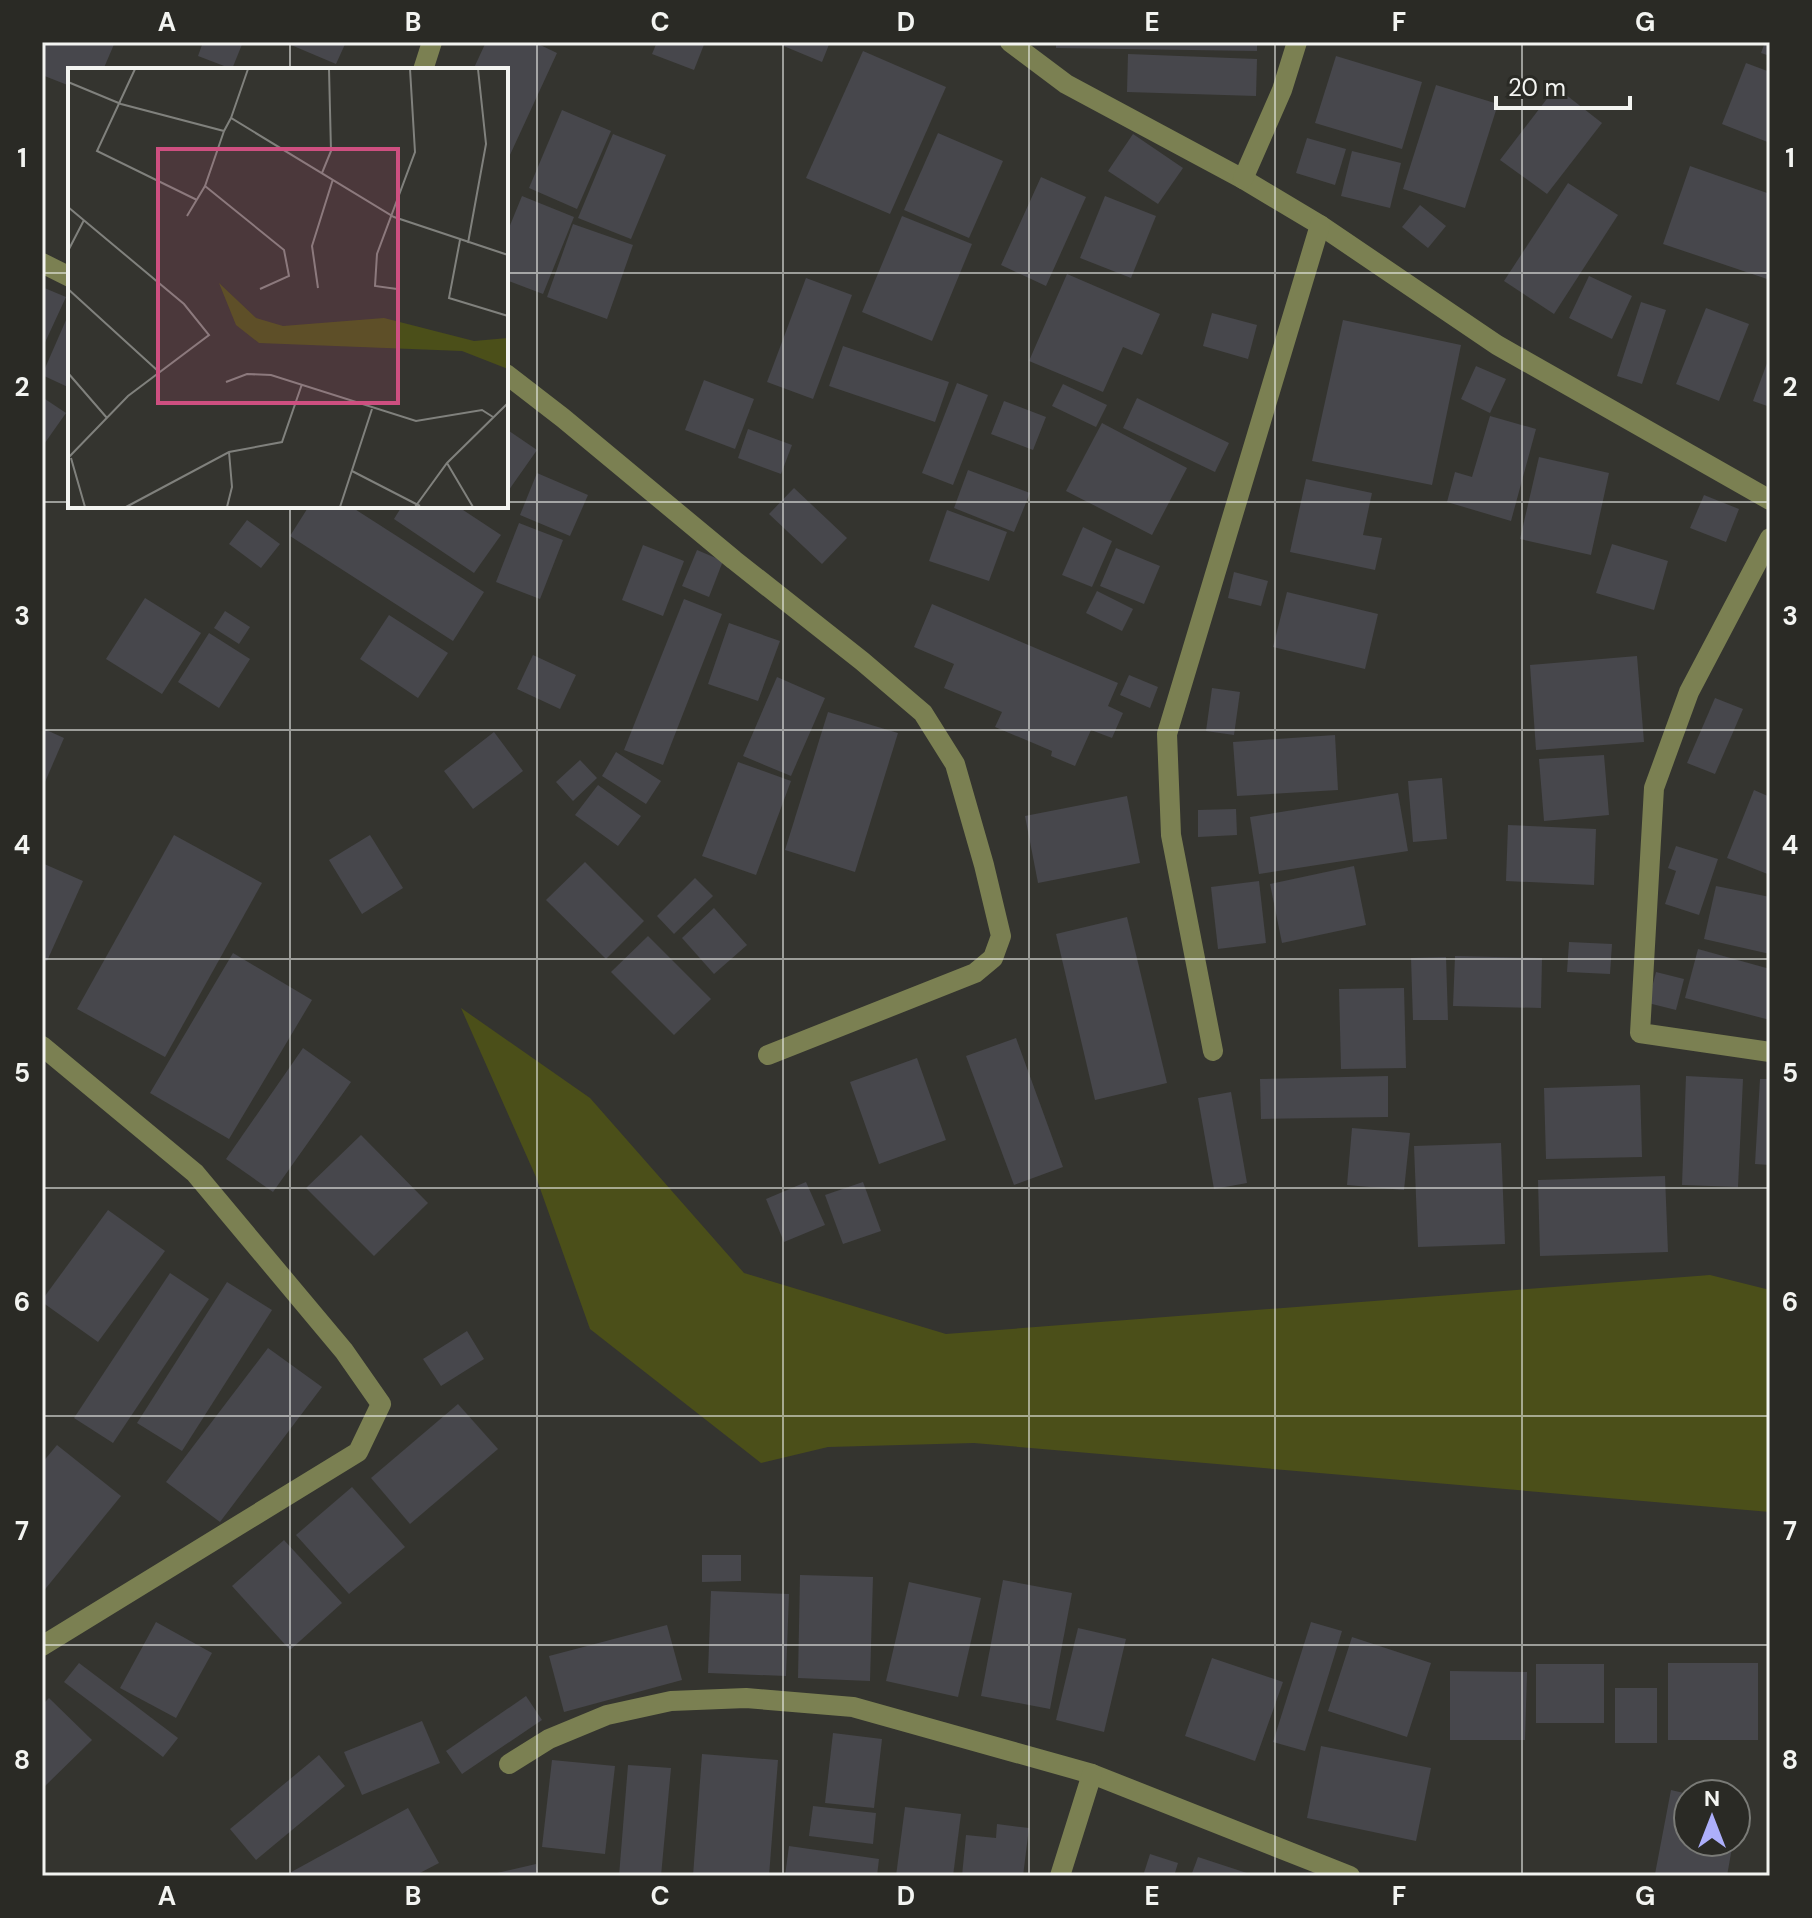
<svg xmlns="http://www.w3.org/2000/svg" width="1812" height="1918" font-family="'DM Sans',sans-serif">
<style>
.green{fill:#4b4f19}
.building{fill:#47474c}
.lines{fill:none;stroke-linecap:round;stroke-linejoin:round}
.minor{stroke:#7b8052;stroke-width:20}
.grid{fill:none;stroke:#f3f4f1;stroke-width:2;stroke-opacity:0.55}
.inset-road{fill:none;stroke:#80817d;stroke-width:2}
.view{fill:#ce4f80;fill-opacity:0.15;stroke:#ce4f80;stroke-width:4}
.inset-edge{fill:none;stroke:#f3f4f1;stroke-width:4}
.neatline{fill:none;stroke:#f3f4f1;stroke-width:3}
.grid-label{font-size:26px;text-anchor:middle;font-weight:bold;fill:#f3f4f1}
</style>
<rect width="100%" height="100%" fill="#34342f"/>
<polygon class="green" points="461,1008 590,1098 744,1273 946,1334 1710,1275 1770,1290 1770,1512 974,1443 828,1447 761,1463 590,1329 536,1177"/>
<g class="building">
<polygon points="42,42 115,42 103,70 70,70 70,86 42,75"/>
<polygon points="203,42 243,42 232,69 198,56"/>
<polygon points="284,42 346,42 336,64"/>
<polygon points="486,42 534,42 557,53 509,157 506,155 506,70 473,70"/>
<polygon points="657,42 705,42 694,70 652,54"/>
<polygon points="774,42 830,42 822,62"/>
<polygon points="1056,42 1257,42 1257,51 1056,48"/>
<polygon points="1765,42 1770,42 1770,56 1761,53"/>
<polygon points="863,51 946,87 890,214 806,178"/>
<polygon points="1128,54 1257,59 1256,96 1127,92"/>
<polygon points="1336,56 1422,82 1402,149 1315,123"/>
<polygon points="1746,63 1770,72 1770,143 1722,124"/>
<polygon points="1436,85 1498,104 1465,208 1403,189"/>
<polygon points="1556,87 1602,123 1547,194 1500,160"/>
<polygon points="562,110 611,131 577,209 529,188"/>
<polygon points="938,133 1003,161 969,238 904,210"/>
<polygon points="613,134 666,155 631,239 578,218"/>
<polygon points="1133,134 1183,168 1158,204 1108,171"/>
<polygon points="1307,138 1346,149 1335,185 1296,173"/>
<polygon points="1352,151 1401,163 1390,208 1341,196"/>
<polygon points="1690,166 1770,194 1770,280 1663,244"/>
<polygon points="1041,177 1086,197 1046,286 1001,265"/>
<polygon points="1568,183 1618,215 1554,314 1504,281"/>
<polygon points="522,196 574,217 543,294 506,280 506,235"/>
<polygon points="1105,196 1156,216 1131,278 1080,258"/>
<polygon points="1420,205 1446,226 1428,248 1402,227"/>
<polygon points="902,216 972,244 932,341 862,312"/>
<polygon points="573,224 633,245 607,319 547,297"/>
<polygon points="1067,274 1160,314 1142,355 1123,347 1103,392 1029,361"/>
<polygon points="1589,276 1632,296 1612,339 1569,318"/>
<polygon points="806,278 852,295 813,399 767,382"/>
<polygon points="42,287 66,297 42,349"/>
<polygon points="1641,302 1666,310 1642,384 1617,376"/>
<polygon points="1706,308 1749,324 1719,401 1676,384"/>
<polygon points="70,311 70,388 42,375"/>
<polygon points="1212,313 1257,325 1248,359 1203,346"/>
<polygon points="1343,320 1461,345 1432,485 1312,461"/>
<polygon points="843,346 949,382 935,422 829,386"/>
<polygon points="1770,355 1770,407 1753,401"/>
<polygon points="1476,366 1506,379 1490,413 1461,399"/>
<polygon points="704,380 754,399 735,449 685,430"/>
<polygon points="957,383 988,395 953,485 922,473"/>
<polygon points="1063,384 1107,405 1096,427 1052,406"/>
<polygon points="42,397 66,413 42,447"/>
<polygon points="1137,398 1229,443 1215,472 1123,428"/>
<polygon points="1004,401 1046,417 1033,450 991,434"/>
<polygon points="1490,416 1536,429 1511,521 1447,502 1455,472 1472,477"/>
<polygon points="1102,423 1187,468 1152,535 1066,491"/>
<polygon points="506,429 537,450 506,494"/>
<polygon points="748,429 792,445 781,474 738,458"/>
<polygon points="1539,457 1609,473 1591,555 1520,539"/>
<polygon points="968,470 1030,493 1014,532 954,508"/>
<polygon points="537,473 588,495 570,536 520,515"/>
<polygon points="1306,479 1372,493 1363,535 1382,538 1375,570 1290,552"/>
<polygon points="794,488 847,538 822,564 769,514"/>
<polygon points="1704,495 1739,509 1726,542 1690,528"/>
<polygon points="309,506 350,506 484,592 453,641 290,536"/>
<polygon points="402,506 457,506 501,535 474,573 394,519"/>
<polygon points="947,510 1007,532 989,581 929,561"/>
<polygon points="247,520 280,544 261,568 229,544"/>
<polygon points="519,523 563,540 540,599 496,582"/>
<polygon points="1083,527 1112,541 1092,587 1062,575"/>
<polygon points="1612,544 1668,561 1654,610 1596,593"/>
<polygon points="643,545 684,561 663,616 622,600"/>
<polygon points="1116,548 1160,566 1144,604 1100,586"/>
<polygon points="697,550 723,561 709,597 682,586"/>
<polygon points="1234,572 1268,581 1261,606 1228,598"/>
<polygon points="1097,591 1133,609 1122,631 1086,613"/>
<polygon points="1287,592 1378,614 1365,669 1273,647"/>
<polygon points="145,598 201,633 162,694 106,659"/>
<polygon points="684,599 722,614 663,765 624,750"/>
<polygon points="932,604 1118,683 1108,706 1123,713 1112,738 1091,730 1075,766 1051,756 1052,751 995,727 1002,712 944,688 954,664 914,647"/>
<polygon points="225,611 250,627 239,644 214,628"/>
<polygon points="389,615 448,653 418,698 360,659"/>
<polygon points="729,623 780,641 758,701 708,684"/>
<polygon points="209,633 250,659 219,708 178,682"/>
<polygon points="533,655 576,675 560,709 517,689"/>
<polygon points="1637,656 1644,742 1536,750 1530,665"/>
<polygon points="1129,675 1158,687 1150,708 1120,695"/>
<polygon points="777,677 825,698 791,776 743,756"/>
<polygon points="1212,688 1240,692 1234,735 1206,731"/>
<polygon points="1715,698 1743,709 1715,774 1687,763"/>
<polygon points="828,712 898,733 855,872 785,850"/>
<polygon points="42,728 64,738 42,789"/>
<polygon points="494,732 523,771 473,809 444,771"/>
<polygon points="1335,735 1338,790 1237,796 1233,742"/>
<polygon points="616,752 661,781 646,804 602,776"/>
<polygon points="1604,755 1609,815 1544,821 1539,759"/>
<polygon points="580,760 597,778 573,801 556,782"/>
<polygon points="738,762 791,781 756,875 702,856"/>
<polygon points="1442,778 1447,839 1413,842 1408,781"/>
<polygon points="598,785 641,816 618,846 575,815"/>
<polygon points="1754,790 1770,797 1770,875 1727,858"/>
<polygon points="1398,793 1408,851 1259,874 1250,817"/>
<polygon points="1127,796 1140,863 1038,883 1025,816"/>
<polygon points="1236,809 1237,835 1198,837 1198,810"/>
<polygon points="1508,825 1596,829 1594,885 1506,881"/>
<polygon points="174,835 262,883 165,1057 77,1009"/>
<polygon points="370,835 403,888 362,914 329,860"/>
<polygon points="1676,846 1718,859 1699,915 1665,904 1676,871 1668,868"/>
<polygon points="585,862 644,921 606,959 546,900"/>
<polygon points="42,863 83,881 47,961 42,959"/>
<polygon points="1354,866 1366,925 1282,943 1270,884"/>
<polygon points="695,878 713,896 674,934 657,916"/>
<polygon points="1259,881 1266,943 1218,949 1211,887"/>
<polygon points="1716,886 1770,897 1770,954 1704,939"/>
<polygon points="714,908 747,945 714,974 682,938"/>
<polygon points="1127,917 1167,1083 1095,1100 1056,934"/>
<polygon points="648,936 711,999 674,1035 611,972"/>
<polygon points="1569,942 1612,944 1610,974 1567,972"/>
<polygon points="1698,949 1770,969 1770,1020 1685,998"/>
<polygon points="233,953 312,1000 229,1139 150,1093"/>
<polygon points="1455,956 1542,958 1541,1008 1453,1006"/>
<polygon points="1446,957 1448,1020 1413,1020 1411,958"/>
<polygon points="1656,972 1684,979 1676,1010 1648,1003"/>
<polygon points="1404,988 1406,1068 1341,1069 1339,989"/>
<polygon points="1016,1038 1063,1167 1014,1185 966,1056"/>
<polygon points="303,1048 351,1082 273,1192 226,1159"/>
<polygon points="917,1058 946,1140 879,1164 850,1082"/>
<polygon points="1388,1076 1388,1117 1261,1119 1260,1079"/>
<polygon points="1686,1076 1743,1079 1738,1187 1682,1185"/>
<polygon points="1760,1079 1770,1079 1770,1165 1755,1164"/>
<polygon points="1640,1085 1642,1157 1546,1159 1544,1088"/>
<polygon points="1231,1092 1247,1183 1214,1189 1198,1098"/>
<polygon points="1352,1128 1410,1133 1404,1190 1347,1185"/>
<polygon points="361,1135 428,1203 374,1256 306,1188"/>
<polygon points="1501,1143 1505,1244 1418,1247 1414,1146"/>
<polygon points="1665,1176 1668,1252 1540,1256 1538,1180"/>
<polygon points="806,1182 825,1225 784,1242 766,1199"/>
<polygon points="863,1182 881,1231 843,1244 825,1195"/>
<polygon points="108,1210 165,1251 98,1342 42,1302 42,1300"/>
<polygon points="170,1273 209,1299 113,1443 74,1418"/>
<polygon points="227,1282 272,1310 182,1451 137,1423"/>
<polygon points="467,1331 484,1359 441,1386 423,1359"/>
<polygon points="268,1348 322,1387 220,1522 166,1482"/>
<polygon points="458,1404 498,1449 410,1524 371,1478"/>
<polygon points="57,1445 121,1496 42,1593 42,1463"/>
<polygon points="352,1487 405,1547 349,1594 296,1535"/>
<polygon points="284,1540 342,1603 290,1650 232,1586"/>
<polygon points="702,1555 741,1555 741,1581 702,1582"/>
<polygon points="800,1575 873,1577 870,1681 798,1678"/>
<polygon points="1003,1580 1072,1593 1050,1709 981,1696"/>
<polygon points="909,1582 981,1598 958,1697 886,1681"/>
<polygon points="711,1591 789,1594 786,1676 708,1673"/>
<polygon points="156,1622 212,1653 176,1718 120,1688"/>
<polygon points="1311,1622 1342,1631 1305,1751 1273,1742"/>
<polygon points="667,1625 682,1680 564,1712 549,1656"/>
<polygon points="1078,1628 1126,1639 1104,1732 1056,1720"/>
<polygon points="1352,1637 1431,1663 1407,1737 1328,1711"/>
<polygon points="1212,1658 1283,1682 1255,1761 1185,1736"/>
<polygon points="79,1663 178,1738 163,1757 64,1682"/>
<rect x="1668" y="1663" width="90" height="77"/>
<rect x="1536" y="1664" width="68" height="59"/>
<polygon points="1450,1671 1527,1672 1525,1740 1450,1740"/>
<rect x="1615" y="1688" width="42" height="55"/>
<polygon points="526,1696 542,1720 462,1774 446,1751"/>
<polygon points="49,1698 92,1740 42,1789 42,1705"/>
<polygon points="422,1721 440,1763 362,1795 344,1752"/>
<polygon points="833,1733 882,1739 874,1808 825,1803"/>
<polygon points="1321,1746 1431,1768 1416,1841 1307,1818"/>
<polygon points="702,1754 778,1760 769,1876 693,1876"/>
<polygon points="319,1755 345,1786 256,1860 230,1829"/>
<polygon points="552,1760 615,1766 605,1854 542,1847"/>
<polygon points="628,1765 671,1768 661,1876 619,1876"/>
<polygon points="1671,1790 1688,1794 1688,1842 1733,1842 1727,1876 1655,1874"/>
<polygon points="813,1806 876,1813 873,1844 809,1836"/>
<polygon points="905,1807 961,1814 953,1876 896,1876"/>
<polygon points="408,1808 439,1863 414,1876 284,1876"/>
<polygon points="997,1824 1029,1828 1023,1876 962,1876 966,1835 996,1838"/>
<polygon points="789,1846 879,1859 877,1876 785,1876"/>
<polygon points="1150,1854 1178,1863 1174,1876 1143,1876"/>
<polygon points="1198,1857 1253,1875 1253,1876 1191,1876"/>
<polygon points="536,1864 539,1876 488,1876 488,1875"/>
</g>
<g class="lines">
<g class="minor">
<polyline points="1010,42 1066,84 1243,179 1320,225 1497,345 1770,500"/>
<polyline points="423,70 432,42"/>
<polyline points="1243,179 1282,90 1297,42"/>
<polyline points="42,263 70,277"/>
<polyline points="506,374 563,418 734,560 862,661 923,713 955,764 984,865 1001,936 993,958 975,973 768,1055"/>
<polyline points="1770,538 1689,692 1654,788 1640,1033 1770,1052"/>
<polyline points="42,1046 195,1173 344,1351 381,1404 358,1452 42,1646"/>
<polyline points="1213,1051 1171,835 1167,734 1320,225"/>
<polyline points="509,1764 549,1739 607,1715 671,1701 746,1698 853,1707 1092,1774 1350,1876"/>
<polyline points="1060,1876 1092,1774"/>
</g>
</g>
<path class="grid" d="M290,42V70M537,42V1876M783,42V1876M1029,42V1876M1275,42V1876M1522,42V1876M42,273H70M506,273H1770M42,502H70M506,502H1770M290,506V1876M42,730H1770M42,959H1770M42,1188H1770M42,1416H1770M42,1645H1770"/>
<g transform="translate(68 68)">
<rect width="440" height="440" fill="#34342f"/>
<path d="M151,215L188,250L215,258L316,250L406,273L440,270V301L394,283L191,275L168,257Z" fill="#4b4f19"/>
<path class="inset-road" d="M67,1L29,83L129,132M0,14L53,36L156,63L163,50L326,149L440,187M163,50L180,1M254,105L263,83L261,1M137,118L216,182L221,208L192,221M0,139L116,236L141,267L60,328L0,390M119,148L137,118L156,63M392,172L381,230L440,248M400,175L418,76L410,1M0,183L16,152M250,220L244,178L265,111M0,221L90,303M329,221L307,218L309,186L347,84L342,1M0,305L39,350M158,314L179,306L203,307L348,353L414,342L425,349M3,390L17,439M379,395L405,439M284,403L352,438M58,439L161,384L214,374L234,316M159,439L164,419L161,384M272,439L304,341M347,439L379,395L440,335"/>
<path class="view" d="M90,81H330V335H90Z"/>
<rect width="440" height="440" class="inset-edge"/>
</g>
<rect width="1812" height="1918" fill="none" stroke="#2a2a25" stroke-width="88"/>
<g transform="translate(1712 1818)"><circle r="38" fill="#2a2a25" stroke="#7a7b77" stroke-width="2"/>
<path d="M0-6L14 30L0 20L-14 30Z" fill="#adaffb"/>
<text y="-12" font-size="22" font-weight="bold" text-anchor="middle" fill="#f3f4f1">N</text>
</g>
<path d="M1496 96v12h134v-12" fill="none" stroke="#f3f4f1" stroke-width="4"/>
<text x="1508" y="96" font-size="24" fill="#f3f4f1" stroke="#2a2a25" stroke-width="6" paint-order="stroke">20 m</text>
<rect x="44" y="44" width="1724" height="1830" class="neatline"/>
<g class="grid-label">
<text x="167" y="31">A</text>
<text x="413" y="31">B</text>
<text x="660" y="31">C</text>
<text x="906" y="31">D</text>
<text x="1152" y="31">E</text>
<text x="1399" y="31">F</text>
<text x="1645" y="31">G</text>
<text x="22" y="167">1</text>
<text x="1790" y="167">1</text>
<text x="22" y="396">2</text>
<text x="1790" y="396">2</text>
<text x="22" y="625">3</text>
<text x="1790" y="625">3</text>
<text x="22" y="854">4</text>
<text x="1790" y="854">4</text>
<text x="22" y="1082">5</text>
<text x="1790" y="1082">5</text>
<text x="22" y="1311">6</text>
<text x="1790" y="1311">6</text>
<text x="22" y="1540">7</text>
<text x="1790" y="1540">7</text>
<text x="22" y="1769">8</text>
<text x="1790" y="1769">8</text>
<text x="167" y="1905">A</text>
<text x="413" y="1905">B</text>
<text x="660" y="1905">C</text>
<text x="906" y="1905">D</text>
<text x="1152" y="1905">E</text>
<text x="1399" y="1905">F</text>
<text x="1645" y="1905">G</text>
</g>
</svg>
